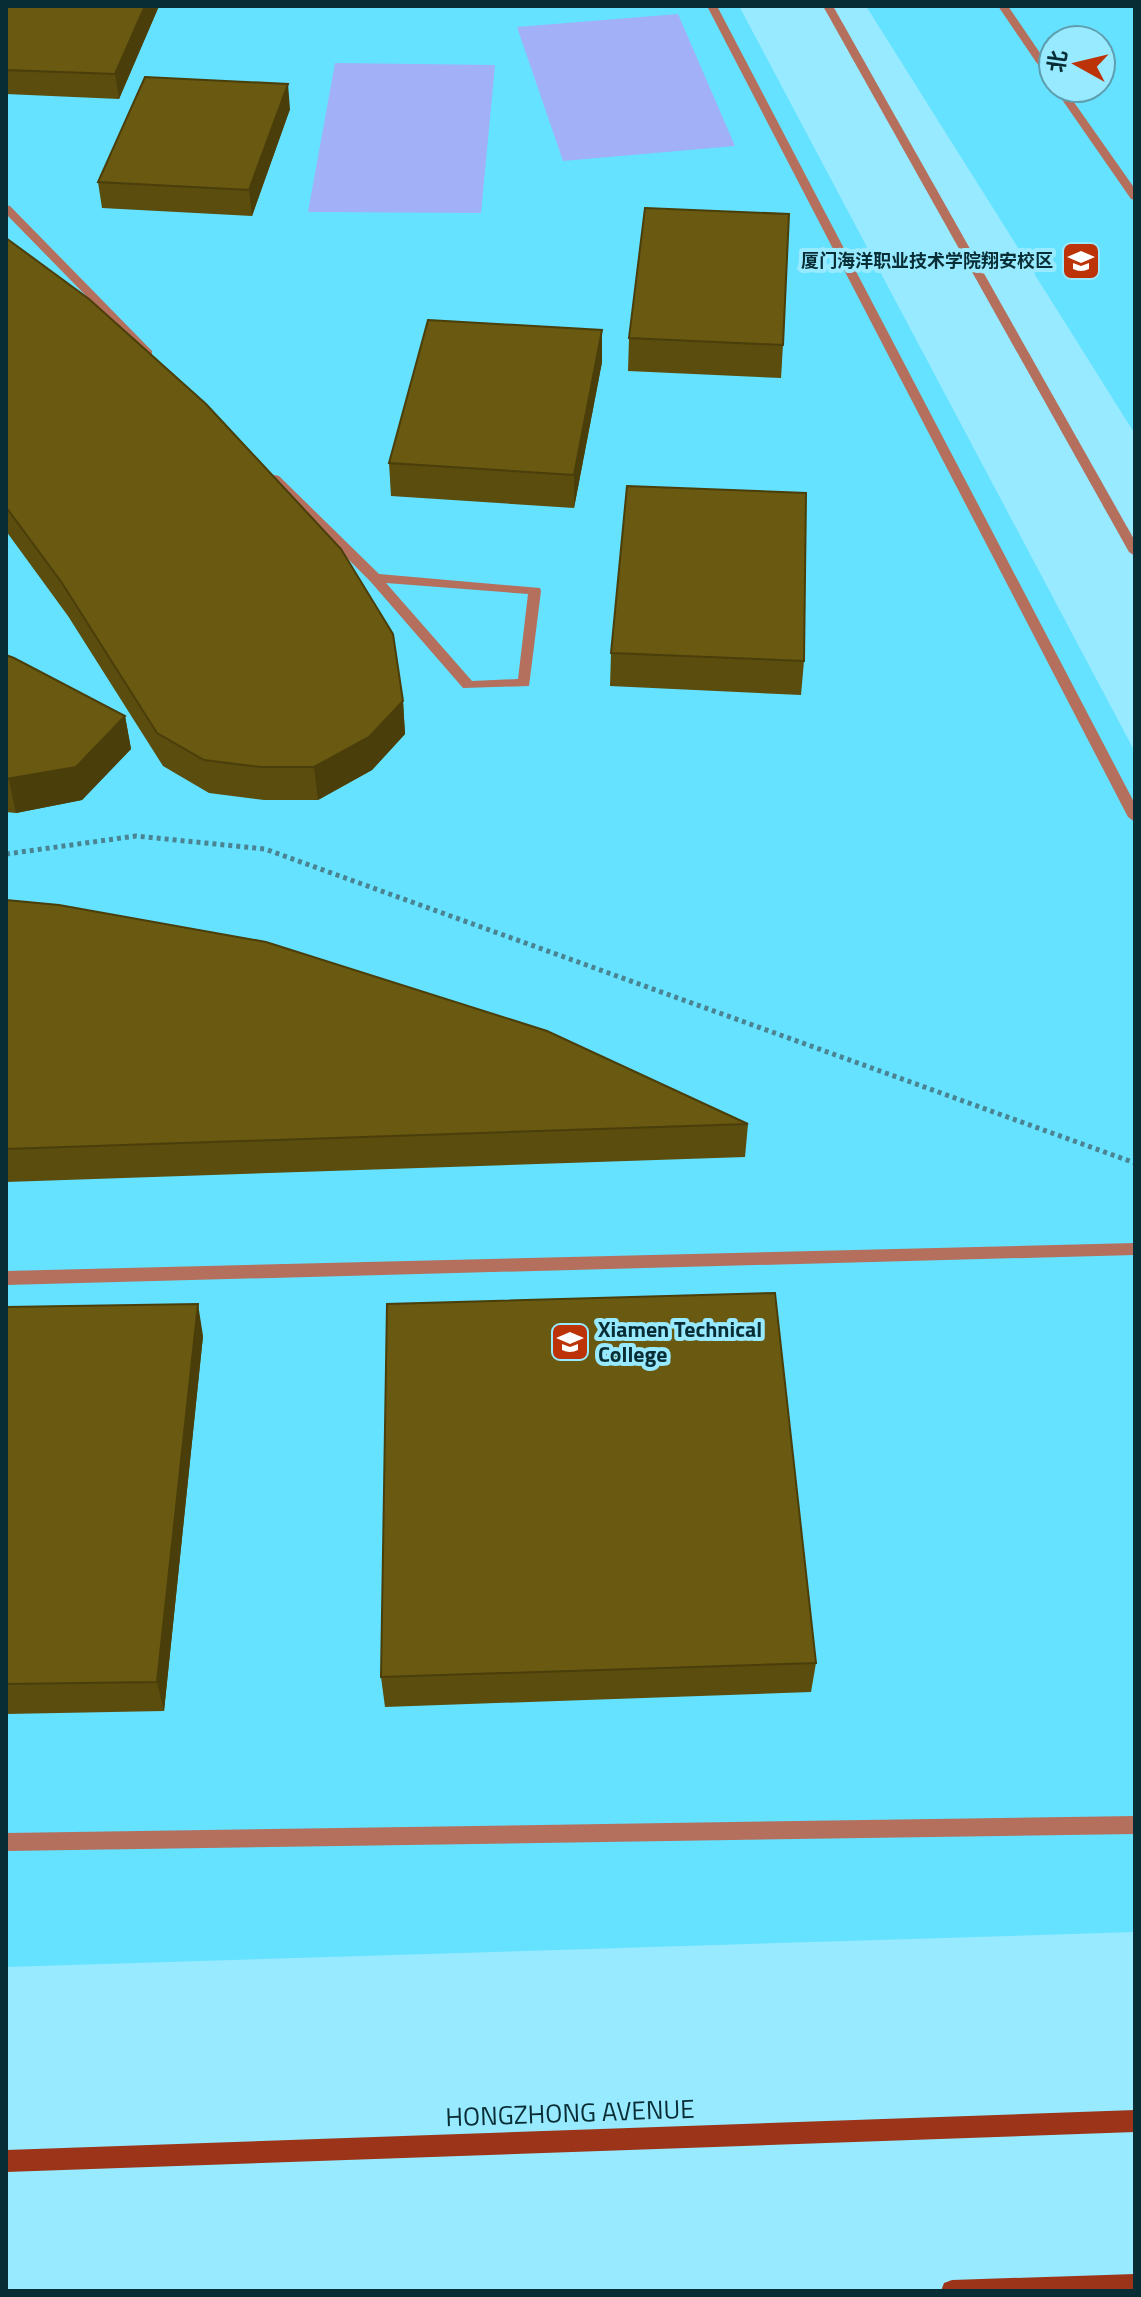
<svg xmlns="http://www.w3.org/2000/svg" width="1141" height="2297" font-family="'Titillium Web','Noto Sans SC',sans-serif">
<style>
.built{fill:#65e2ff;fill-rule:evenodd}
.green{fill:#a2b0f7}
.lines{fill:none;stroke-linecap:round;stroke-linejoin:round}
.path{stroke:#4a8492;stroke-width:5;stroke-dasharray:4 4;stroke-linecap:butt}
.service{fill:#b56f5d;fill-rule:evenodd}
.tertiary{fill:#b56f5d;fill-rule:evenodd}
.secondary{fill:#9b3419;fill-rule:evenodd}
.wall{fill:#5b4d0e}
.shaded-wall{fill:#4a3e0b}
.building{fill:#6a5910;stroke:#4a3e0b;stroke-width:2}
.labels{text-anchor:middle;stroke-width:8;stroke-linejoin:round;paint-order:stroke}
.far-poi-label{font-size:18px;font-weight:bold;fill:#082d35;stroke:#97eaff;text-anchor:end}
.poi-label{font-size:22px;font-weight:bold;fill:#082d35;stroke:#97eaff;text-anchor:start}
.near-street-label{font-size:26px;fill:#082d35;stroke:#97eaff}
</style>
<rect width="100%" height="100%" fill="#97eaff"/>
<g class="built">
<polygon points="6,6 739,6 1135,752 1135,1932 6,1967"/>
<path d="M866,6H1135V434ZM1053,40H1101V88H1053Z"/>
</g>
<g class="green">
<polygon points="678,14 735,146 563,161 517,27"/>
<polygon points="335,63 495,65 481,213 308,212"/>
</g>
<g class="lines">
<polyline class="path" points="6,854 136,836 265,849 1135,1163"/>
<g class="service">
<polygon points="707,6 717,6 1135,804 1135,822 1128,817"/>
<polygon points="998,6 1008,6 1053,72 1053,82 1049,81"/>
<polygon points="1054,88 1064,88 1135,189 1135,200 1131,199"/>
<polygon points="6,205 10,206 152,351 152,355 144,355 6,214"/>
<path d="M275,475L279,476L379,574L540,588L541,591L529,686L463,688L370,581L271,482V476ZM386,583L528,594L518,679L472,681Z"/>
<polygon points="1135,1243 1135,1255 6,1285 6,1271"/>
<polygon points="1135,1816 1135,1834 6,1851 6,1833"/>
</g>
<polygon class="tertiary" points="823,6 833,6 1135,541 1135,556 1129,552"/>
<g class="secondary">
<polygon points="1135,2110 1135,2132 6,2172 6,2150"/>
<polygon points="1135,2274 1135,2291 941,2291 944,2283 952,2280"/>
</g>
</g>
<g class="wall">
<polygon points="159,6 119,99 6,94 6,10"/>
<polygon points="290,109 252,216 102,208 98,182"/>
<polygon points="6,238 403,701 405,734 372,770 318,800 264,800 209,793 163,766 68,616 6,531"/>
<polygon points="602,330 602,362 574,508 391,496 389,463"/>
<polygon points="629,338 783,345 781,378 628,371"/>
<polygon points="611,653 804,661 801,695 610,686"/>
<polygon points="6,655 125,716 131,749 82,800 16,813 6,812"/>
<polygon points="6,900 748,1124 745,1157 6,1182"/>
<polygon points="6,1307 203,1336 164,1711 6,1714"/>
<polygon points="816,1663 811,1692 385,1707 381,1677"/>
</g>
<g class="shaded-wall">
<polygon points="145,6 159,6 119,99 115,74"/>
<polygon points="288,84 290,109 252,216 249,190"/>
<polygon points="602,330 602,362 574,508 574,475"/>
<polygon points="403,701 405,734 372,770 318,800 314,767"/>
<polygon points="125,716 131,749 82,800 16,813 9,780"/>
<polygon points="198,1304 203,1336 164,1711 157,1682"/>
</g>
<g class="building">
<polygon points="8,6 145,6 115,74 6,70 6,10"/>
<polygon points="145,77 288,84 249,190 98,182"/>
<polygon points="645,208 789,214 783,345 629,338"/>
<polygon points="6,238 89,299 206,404 341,549 393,634 403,701 369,737 314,767 260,767 204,760 157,733 62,583 6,507"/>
<polygon points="428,320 602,330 574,475 389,463"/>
<polygon points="627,486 806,493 804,661 611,653"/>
<polygon points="6,655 14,658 125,716 76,767 6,779"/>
<polygon points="6,900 59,905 266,942 547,1031 748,1124 6,1149"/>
<polygon points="775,1293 816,1663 381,1677 387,1304"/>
<polygon points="198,1304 157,1682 6,1684 6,1307"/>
</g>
<defs>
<symbol id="university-square" viewBox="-11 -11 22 22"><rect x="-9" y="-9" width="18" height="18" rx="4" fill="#bc3307" stroke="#97eaff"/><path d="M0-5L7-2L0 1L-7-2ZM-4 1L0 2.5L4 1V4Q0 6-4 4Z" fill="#fff"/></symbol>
</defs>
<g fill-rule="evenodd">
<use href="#university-square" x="1059" y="239" width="44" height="44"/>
<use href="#university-square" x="548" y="1320" width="44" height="44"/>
</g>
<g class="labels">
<g class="far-poi-label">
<text x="1053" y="267">厦门海洋职业技术学院翔安校区</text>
</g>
<g class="poi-label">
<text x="598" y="1337">Xiamen Technical<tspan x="598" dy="25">College</tspan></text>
</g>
<g class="near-street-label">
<text transform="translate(570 2113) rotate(-2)" y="9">HONGZHONG AVENUE</text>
</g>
</g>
<rect width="1141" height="2297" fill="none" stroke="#082d35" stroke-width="16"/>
<g transform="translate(1077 64) rotate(278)"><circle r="38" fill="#97eaff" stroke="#5e9eae" stroke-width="2"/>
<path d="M0-6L14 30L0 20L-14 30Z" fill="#bc3307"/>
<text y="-12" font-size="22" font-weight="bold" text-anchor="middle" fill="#082d35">北</text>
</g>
</svg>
